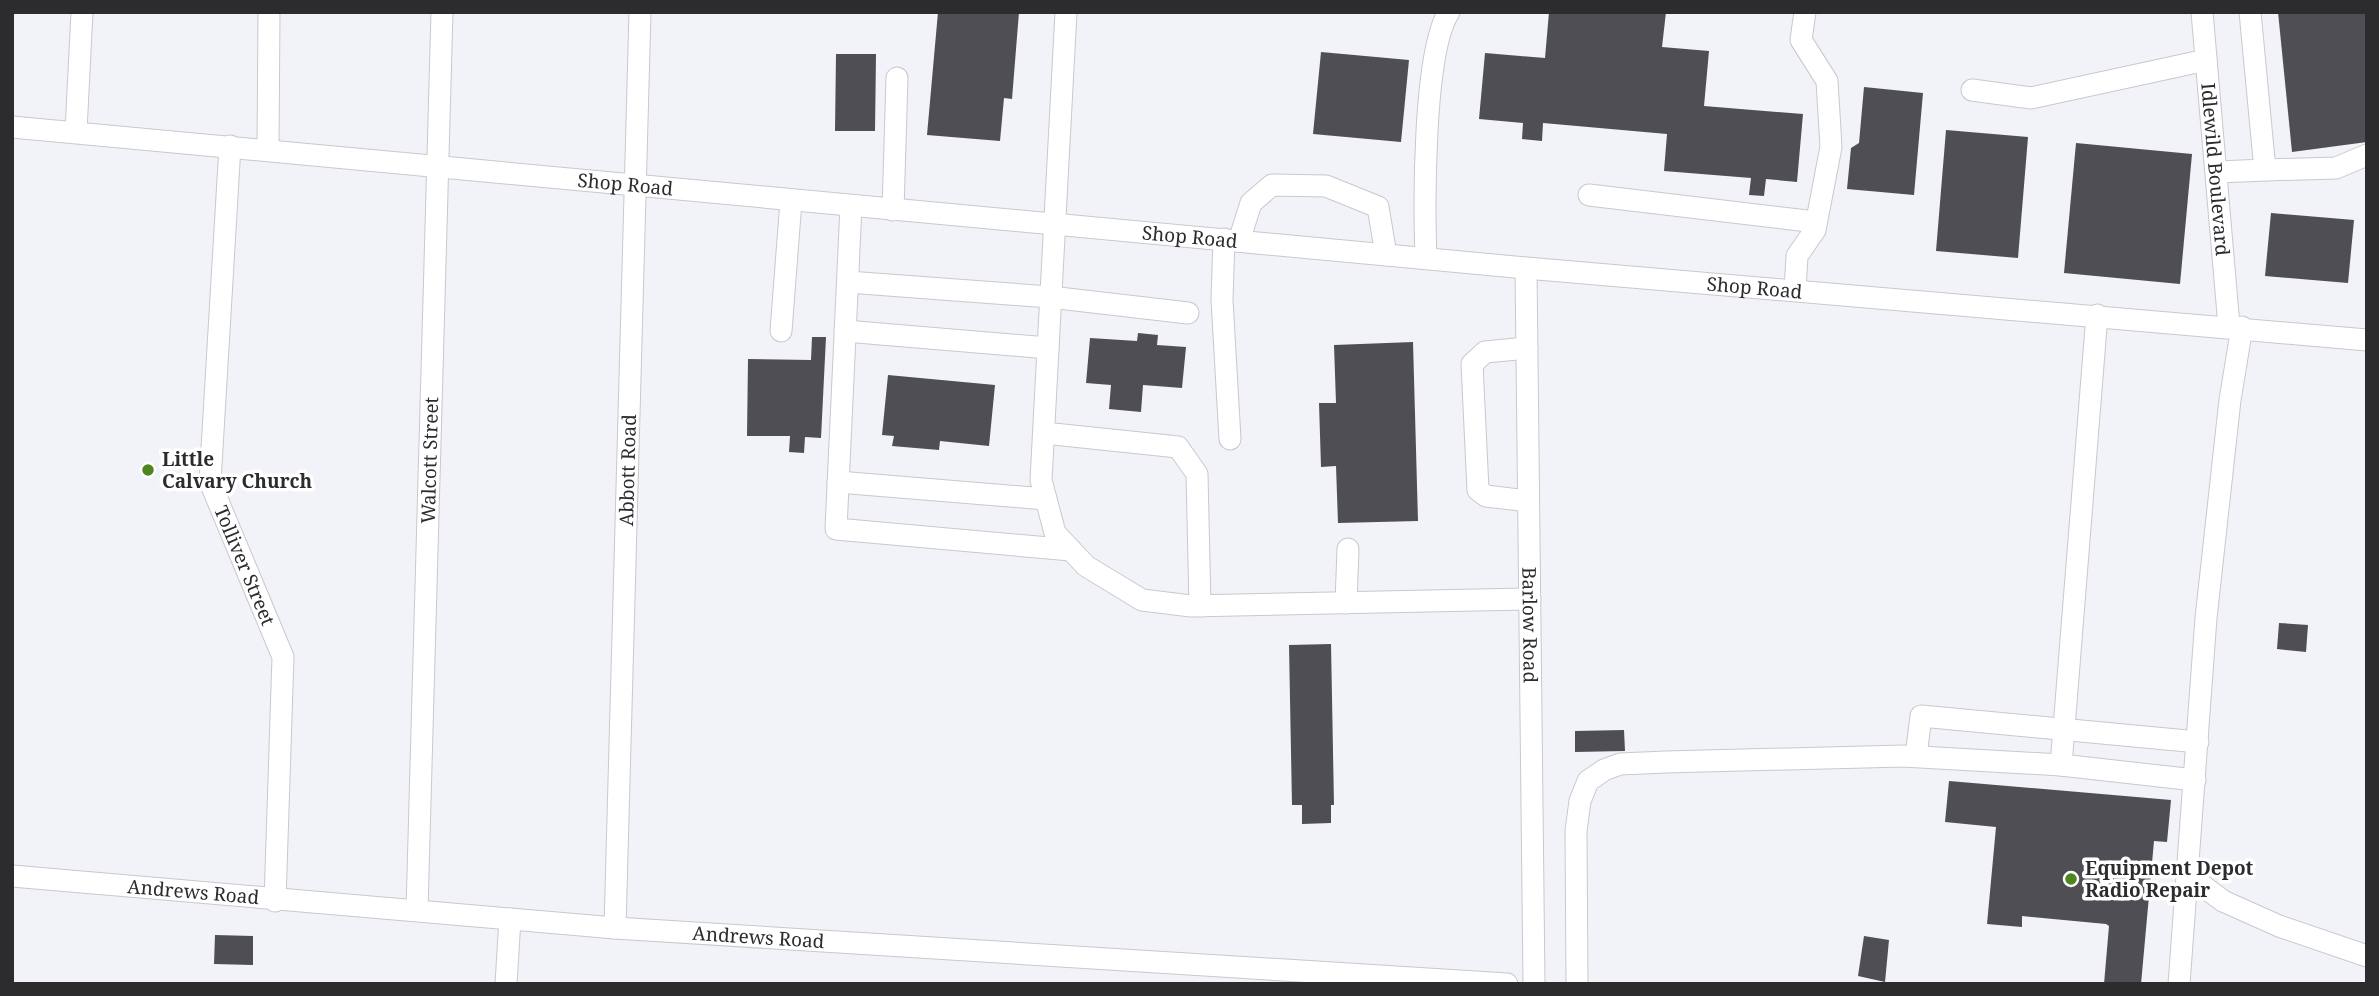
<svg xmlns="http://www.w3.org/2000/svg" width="2379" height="996" font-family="'Noto Serif',serif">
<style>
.building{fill:#4e4e54}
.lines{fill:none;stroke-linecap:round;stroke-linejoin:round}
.minor-casing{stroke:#c8c8cf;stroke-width:23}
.minor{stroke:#fff;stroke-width:21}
.poi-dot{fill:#4f851e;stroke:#fff;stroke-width:2.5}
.labels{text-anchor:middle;stroke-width:7;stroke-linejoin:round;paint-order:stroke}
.street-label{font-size:19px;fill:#2c2c2f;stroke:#fff}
.poi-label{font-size:19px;font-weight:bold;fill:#2c2c2f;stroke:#fff;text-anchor:start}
</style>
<rect width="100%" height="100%" fill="#f2f2f9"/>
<g class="building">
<polygon points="938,12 1019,12 1012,99 1004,98 1000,141 927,135"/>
<polygon points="1549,12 1666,12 1662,47 1709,51 1704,106 1803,114 1797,182 1766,179 1764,196 1749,195 1751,178 1664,171 1667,134 1543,123 1542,141 1522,139 1523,123 1479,119 1485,53 1545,58"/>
<polygon points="2278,12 2367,12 2367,142 2292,152"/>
<polygon points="1321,52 1409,60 1401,142 1313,134"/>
<polygon points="836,54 876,54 875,131 835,131"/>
<polygon points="1864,87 1923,93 1914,195 1847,189 1851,148 1859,143"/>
<polygon points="1946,130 2028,137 2018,258 1936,251"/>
<polygon points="2076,143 2192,154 2180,284 2064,273"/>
<polygon points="2271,213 2354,220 2348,283 2265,276"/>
<polygon points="1138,333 1158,335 1157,345 1186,347 1182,388 1143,385 1141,412 1109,409 1111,385 1086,383 1090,338 1137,341"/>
<polygon points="812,337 826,337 821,438 805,437 804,453 789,452 790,436 747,436 748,359 811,360"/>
<polygon points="1413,342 1418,521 1338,523 1336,466 1321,467 1319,403 1336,403 1334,345"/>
<polygon points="888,375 995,385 989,446 940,441 939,450 892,446 894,436 882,435"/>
<polygon points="2279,623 2308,625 2306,652 2277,649"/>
<polygon points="1331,644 1334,805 1331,805 1331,823 1302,824 1302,805 1292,805 1289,645"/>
<polygon points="1624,730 1625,751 1575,752 1575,731"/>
<polygon points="1949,781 2171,800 2167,842 2154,841 2141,984 2104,984 2109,926 2106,924 2022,916 2022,927 1987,924 1996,827 1945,822"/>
<polygon points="215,935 253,936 253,965 214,964"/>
<polygon points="1864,936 1889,940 1885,982 1858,976"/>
</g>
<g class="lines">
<defs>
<g id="minor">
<polyline points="1066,12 1041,480 1055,533 1086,566 1142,600 1191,606 1530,599"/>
<path id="s1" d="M2202,12L2229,326"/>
<polyline points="1972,90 2031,98 2206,60"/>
<path id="s2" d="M12,127L1526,268L2367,340"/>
<polyline points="76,131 82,12"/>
<path id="s3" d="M230,146L210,482L283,657L275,901"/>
<polyline points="268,149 269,12"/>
<polyline points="2265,170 2336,168 2367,155"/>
<polyline points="2218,172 2265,170 2250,12"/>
<polyline points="1589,195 1816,222"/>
<polyline points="851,206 836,529 1071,550"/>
<polyline points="893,210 897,78"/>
<polyline points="1224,239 1222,300 1230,439"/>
<polyline points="1239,241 1251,203 1272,185 1326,186 1378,207 1386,255"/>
<path d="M1426,258C1424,207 1423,52 1449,12"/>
<path id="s4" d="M1526,268L1534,984"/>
<polyline points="848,282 1050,297 1188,313"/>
<polyline points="1795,290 1797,256 1815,230 1831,147 1827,81 1801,40 1805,12"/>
<polyline points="781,331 791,201"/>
<polyline points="845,331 1048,348"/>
<polyline points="1527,348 1485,352 1472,364 1478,490 1486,496 1528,501"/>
<polyline points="1044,433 1178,447 1197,474 1200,606"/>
<polyline points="838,482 1046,499"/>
<polyline points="1346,603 1348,549"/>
<polyline points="1916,756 1921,716 2198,742"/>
<polyline points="2061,765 2195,780"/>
<polyline points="2187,874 2223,901 2279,926 2367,956"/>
<path id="s5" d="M12,876L615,928L1507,984"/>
<path id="s6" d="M417,910L442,12"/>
<path id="s7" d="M615,928L640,12"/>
<polyline points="506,984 510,919"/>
<polyline points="1577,984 1576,831 1580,801 1588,781 1604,770 1620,764 1666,762 1903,756 2061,765 2097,315"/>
<polyline points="2179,984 2206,618 2230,400 2242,327"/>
</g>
</defs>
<use href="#minor" class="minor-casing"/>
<use href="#minor" class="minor"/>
</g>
<g class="poi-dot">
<circle cx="148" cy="470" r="7"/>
<circle cx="2071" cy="879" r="7"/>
</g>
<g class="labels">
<g class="street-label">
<text dy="7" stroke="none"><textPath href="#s1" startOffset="158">Idlewild Boulevard</textPath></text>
<text dy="7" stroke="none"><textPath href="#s2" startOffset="616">Shop Road</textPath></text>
<text dy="7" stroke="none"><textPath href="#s2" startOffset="1183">Shop Road</textPath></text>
<text dy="7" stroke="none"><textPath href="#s2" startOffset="1750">Shop Road</textPath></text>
<text dy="7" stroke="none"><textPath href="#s6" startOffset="450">Walcott Street</textPath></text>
<text dy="7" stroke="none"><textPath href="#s7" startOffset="458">Abbott Road</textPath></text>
<text dy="7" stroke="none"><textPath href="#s3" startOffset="427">Tolliver Street</textPath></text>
<text dy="7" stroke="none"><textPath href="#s4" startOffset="357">Barlow Road</textPath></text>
<text dy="7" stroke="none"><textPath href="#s5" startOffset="182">Andrews Road</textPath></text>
<text dy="7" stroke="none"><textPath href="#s5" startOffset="749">Andrews Road</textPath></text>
</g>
<g class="poi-label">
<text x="162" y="466">Little<tspan x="162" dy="22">Calvary Church</tspan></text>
<text x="2085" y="875">Equipment Depot<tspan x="2085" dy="22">Radio Repair</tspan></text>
</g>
</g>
<rect width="2379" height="996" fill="none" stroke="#2c2c2f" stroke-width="28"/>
</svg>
